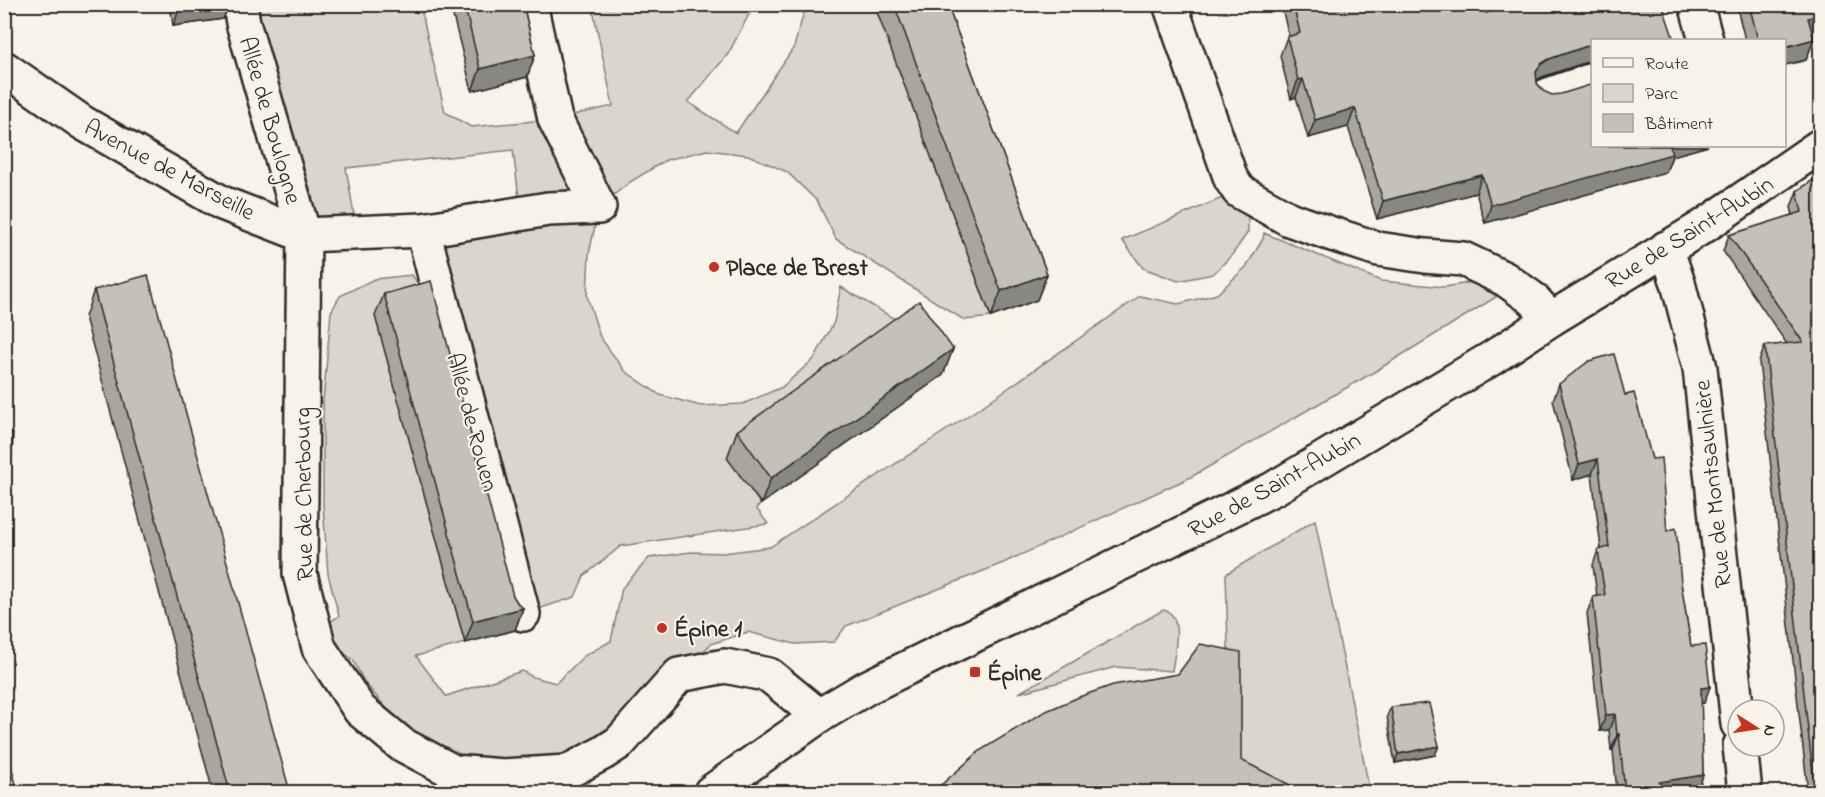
<svg xmlns="http://www.w3.org/2000/svg" width="1825" height="797" font-family="'Indie Flower',sans-serif">
<style>
.green{fill:#dad6cc;stroke:#82807c;stroke-width:1.5}
.lines{fill:none;stroke-linecap:round;stroke-linejoin:round}
.minor-casing{stroke:#2b2b2b;stroke-width:38}
.minor{stroke:#f7f3e8;stroke-width:33}
.wall{fill:#a9a69f;stroke:#2b2b2b;stroke-width:1.5}
.shaded-wall{fill:#898782;stroke:#2b2b2b;stroke-width:1.5}
.building{fill:#c4c1b9;stroke:#2b2b2b;stroke-width:1.5}
.poi-dot{fill:#c8321e;stroke:#f7f3e8;stroke-width:2}
.labels{text-anchor:middle;stroke-width:4.5;stroke-linejoin:round;paint-order:stroke}
.street-label{font-size:24px;fill:#2b2b2b;stroke:#f7f3e8}
.poi-label{font-size:24px;font-weight:bold;fill:#2b2b2b;stroke:#f7f3e8;text-anchor:start}
</style>
<rect width="100%" height="100%" fill="#f7f3e8"/>
<filter id="ink" filterUnits="userSpaceOnUse"><feTurbulence type="fractalNoise" baseFrequency=".0167" numOctaves="2"/><feDisplacementMap in="SourceGraphic" scale="12" xChannelSelector="R" yChannelSelector="G"/><feConvolveMatrix kernelMatrix="1 2 1 2 8 2 1 2 1" color-interpolation-filters="sRGB"/></filter>
<g filter="url(#ink)">
<g class="green">
<polygon points="240,5 420,5 445,112 471,127 555,119 613,106 592,5 754,5 728,54 688,102 736,133 794,47 806,5 875,5 991,317 964,320 836,239 817,201 787,172 748,155 707,150 666,160 630,182 599,207 589,254 587,296 600,337 625,371 660,395 701,406 743,404 782,387 814,359 834,322 841,287 910,328 728,458 761,504 756,508 768,524 621,546 584,576 575,597 523,614 423,230 521,214 513,150 346,168 357,232 304,235"/>
<polygon points="1239,191 1248,209 1248,232 1232,255 1213,274 1178,281 1143,268 1122,240"/>
<polygon points="1264,233 1381,281 1445,287 1473,282 1489,287 1496,297 1374,372 1191,477 1003,563 846,626 834,642 795,644 748,632 711,644 679,675 597,770 584,792 465,792 474,787 401,744 387,709 365,683 353,660 332,644 325,625 339,616 328,574 323,506 323,402 331,312 340,296 374,279 412,275 430,301 376,317 465,643 416,656 446,696 522,671 533,677 556,683 584,656 611,641 622,588 649,558 691,552 723,553 770,547 984,405 1140,296 1178,304 1217,294 1246,267 1263,239"/>
<polygon points="1315,520 1370,792 1242,792 1231,759 1226,574"/>
<path d="M1163,610C1185,613 1174,655 1172,671L1116,667L1019,693Z"/>
</g>
<g class="lines">
<defs>
<g id="minor">
<polyline points="240,4 243,23 304,235 300,574 319,648 360,710 401,744 454,772 503,776 567,772 603,753 620,742 679,675 725,666 769,675 819,716"/>
<polyline points="1170,4 1231,179 1239,191 1289,219 1329,233 1378,249 1425,256 1463,259 1505,279 1533,299 1551,319"/>
<polyline points="1696,4 1706,40"/>
<polyline points="4,68 83,123 222,203 304,235 423,230 548,209 599,207 555,119 530,4"/>
<polyline points="1548,95 1592,80"/>
<polyline points="423,230 523,614"/>
<polyline points="1666,248 1678,283 1700,368 1738,724"/>
<polyline points="1740,746 1745,792"/>
<polyline points="711,792 819,716 866,688 1273,489 1492,358 1551,319 1704,226 1820,146"/>
</g>
</defs>
<use href="#minor" class="minor-casing"/>
<use href="#minor" class="minor"/>
</g>
<g class="wall">
<polygon points="170,4 229,4 223,19 173,26"/>
<polygon points="450,4 523,4 535,55 527,77 472,91"/>
<polygon points="874,4 947,4 1047,274 1037,300 991,317"/>
<polygon points="1281,4 1484,4 1486,13 1593,40 1593,62 1587,62 1542,77 1537,80 1537,83 1543,91 1593,146 1708,146 1672,156 1666,172 1485,223 1476,193 1377,219 1348,127 1308,138 1296,97 1291,99 1280,56 1287,37 1289,37"/>
<polygon points="1736,4 1821,4 1821,33 1813,35 1814,39 1806,60 1785,65 1785,40 1745,40"/>
<polygon points="1821,175 1821,792 1808,792 1759,362 1765,346 1787,344 1723,251 1729,235 1793,215 1791,207 1797,191"/>
<polygon points="94,290 290,792 213,792 85,317"/>
<polygon points="384,294 513,596 518,604 523,608 515,630 465,643 375,316"/>
<polygon points="953,349 943,375 761,504 727,458 737,431"/>
<polygon points="1559,384 1625,395 1667,531 1681,583 1691,646 1704,703 1701,703 1703,775 1698,791 1687,792 1617,792 1613,750 1611,750 1609,730 1600,731 1587,613 1593,597 1597,596 1593,565 1598,550 1601,549 1592,474 1573,480 1553,400"/>
<polygon points="1391,707 1435,755 1395,763 1387,716"/>
</g>
<g class="shaded-wall">
<polygon points="181,4 229,4 223,19 173,26"/>
<polygon points="1821,15 1821,33 1800,39 1808,18"/>
<polygon points="1814,39 1806,60 1785,65 1785,47"/>
<polygon points="1593,44 1593,62 1587,62 1542,77 1534,82 1536,72 1541,64 1549,59"/>
<polygon points="535,55 527,77 472,91 480,69"/>
<polygon points="1303,79 1296,97 1291,99 1298,80"/>
<polygon points="1355,108 1348,127 1308,138 1315,120"/>
<polygon points="1667,146 1708,146 1672,156 1666,172 1485,223 1491,205"/>
<polygon points="1482,175 1476,193 1377,219 1383,201"/>
<polygon points="1047,274 1037,300 991,317 1001,291"/>
<polygon points="953,349 943,375 761,504 771,478"/>
<polygon points="1598,459 1592,474 1573,480 1579,464"/>
<polygon points="4,497 10,497 4,512"/>
<polygon points="523,608 515,630 465,643 473,621"/>
<polygon points="1710,687 1704,703 1695,704 1701,688"/>
<polygon points="1615,714 1609,730 1600,731 1606,715"/>
<polygon points="1619,734 1613,750 1611,750 1617,735"/>
<polygon points="1439,746 1435,755 1395,763 1398,754"/>
<polygon points="1703,775 1698,791 1687,792 1655,792 1659,782"/>
</g>
<g class="building">
<polygon points="464,4 523,4 535,55 480,69"/>
<polygon points="894,4 947,4 1047,274 1001,291"/>
<polygon points="1293,4 1484,4 1486,13 1517,4 1662,4 1674,40 1593,40 1593,44 1549,59 1541,64 1536,72 1537,83 1543,91 1552,95 1561,94 1593,84 1593,146 1670,146 1672,154 1491,205 1482,175 1383,201 1355,108 1315,120 1303,79 1298,80 1287,37 1300,33"/>
<polygon points="1749,4 1821,4 1821,15 1808,18 1814,39 1785,47 1785,40 1758,40"/>
<polygon points="1821,175 1821,792 1815,792 1765,346 1803,342 1729,235 1802,212 1797,191"/>
<polygon points="148,275 290,792 230,792 94,290"/>
<polygon points="431,281 513,596 518,604 523,608 473,621 384,294"/>
<polygon points="919,301 953,349 771,478 737,431"/>
<polygon points="1614,354 1625,395 1634,393 1652,459 1661,458 1667,531 1676,528 1681,583 1691,646 1705,645 1710,687 1701,688 1703,775 1659,782 1661,792 1625,792 1619,734 1617,735 1615,714 1606,715 1593,597 1605,595 1598,550 1609,547 1598,459 1579,464 1559,384 1589,361"/>
<polygon points="4,433 13,433 10,497 4,497"/>
<polygon points="1200,644 1241,652 1241,760 1288,784 1300,792 933,792 981,750 1044,712 1079,697 1113,685 1178,674"/>
<polygon points="1429,703 1439,746 1398,754 1391,707"/>
<polygon points="4,739 18,792 4,792"/>
</g>
</g>
<g class="poi-dot">
<circle cx="714" cy="267" r="6"/>
<circle cx="662" cy="628" r="6"/>
<rect x="969" y="666" width="12" height="12" rx="3"/>
</g>
<g class="labels">
<g class="street-label">
<text transform="translate(271 120) rotate(74)" y="8">Allée de Boulogne</text>
<text transform="translate(170 169) rotate(28)" y="8">Avenue de Marseille</text>
<text transform="translate(1689 232) rotate(-32)" y="8">Rue de Saint-Aubin</text>
<text transform="translate(473 422) rotate(75)" y="8">Allée de Rouen</text>
<text transform="translate(1274 484) rotate(-29)" y="8">Rue de Saint-Aubin</text>
<text transform="translate(1712 484) rotate(-96)" y="8">Rue de Montsaulnière</text>
<text transform="translate(303 494) rotate(-91)" y="8">Rue de Cherbourg</text>
</g>
<g class="poi-label">
<text x="726" y="275">Place de Brest</text>
<text x="674" y="636">Épine 1</text>
<text x="987" y="680">Épine</text>
</g>
</g>
<rect width="1825" height="797" fill="none" stroke="#f7f3e8" stroke-width="24"/>
<rect x="12" y="12" width="1801" height="773" fill="none" stroke="#2b2b2b" stroke-width="2" filter="url(#ink)"/>
<rect x="1591" y="39" width="195" height="108" fill="#f7f3e8" stroke="#a5a39c" stroke-width="1.5"/>
<rect x="1603" y="58" width="30" height="9" fill="#f7f3e8" stroke="#a5a39c" stroke-width="1.5"/>
<text x="1645" y="69" font-size="18" fill="#2b2b2b">Route</text>
<rect x="1603" y="84" width="30" height="18" fill="#dad6cc" stroke="#a5a39c" stroke-width="1.5"/>
<text x="1645" y="99" font-size="18" fill="#2b2b2b">Parc</text>
<rect x="1603" y="114" width="30" height="18" fill="#c4c1b9" stroke="#a5a39c" stroke-width="1.5"/>
<text x="1645" y="129" font-size="18" fill="#2b2b2b">Bâtiment</text>
<g transform="translate(1756 728) rotate(102)"><circle r="28" fill="#f7f3e8" stroke="#a5a39c" stroke-width="1.5"/>
<path d="M0-4.5L10 22L0 15L-10 22Z" fill="#c8321e"/>
<text y="-9" font-size="16" font-weight="bold" text-anchor="middle" fill="#2b2b2b">N</text>
</g>
</svg>
